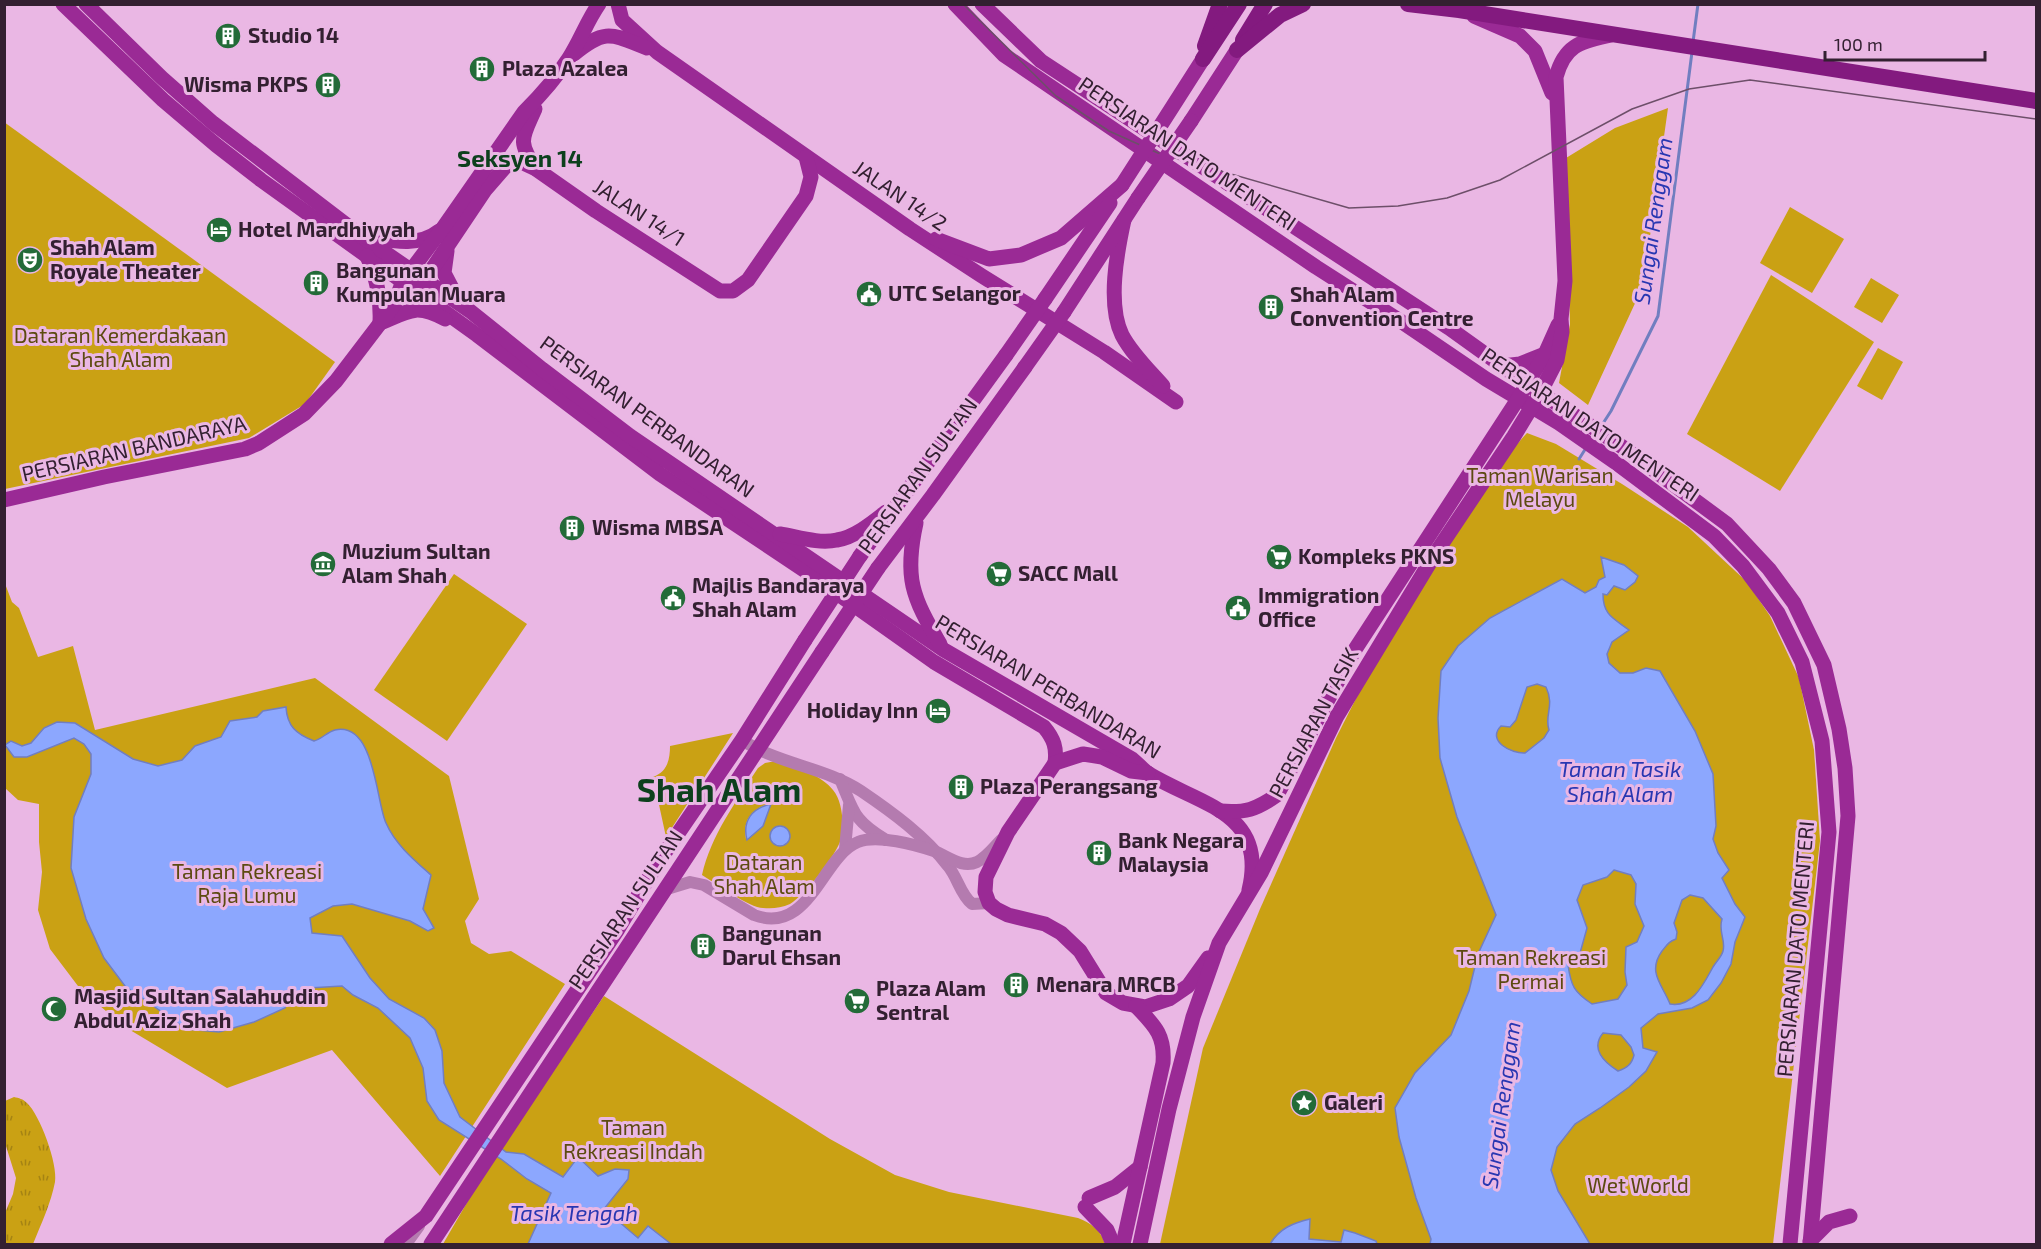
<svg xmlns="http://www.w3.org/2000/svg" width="2041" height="1249" font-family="'Exo 2',sans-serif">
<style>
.grass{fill:url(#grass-tufts)}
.park{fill:#caa114;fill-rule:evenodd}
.water{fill:#8ca7fe;stroke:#717ec0;stroke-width:1.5;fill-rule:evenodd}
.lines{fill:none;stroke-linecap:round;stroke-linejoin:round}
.stream{stroke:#717ec0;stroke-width:3}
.minor{stroke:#b47baf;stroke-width:12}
.major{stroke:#9a2a95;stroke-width:15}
.highway{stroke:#831a7f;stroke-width:16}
.tram{stroke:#6d4f69;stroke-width:1.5}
.major-bridge{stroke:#9a2a95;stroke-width:15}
.labels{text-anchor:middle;stroke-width:6;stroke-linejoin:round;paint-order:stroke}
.poi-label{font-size:21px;font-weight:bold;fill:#332031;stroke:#eab7e4;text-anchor:start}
.street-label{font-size:21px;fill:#332031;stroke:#eab7e4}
.park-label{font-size:21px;fill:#5d4a10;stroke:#eab7e4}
.water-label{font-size:22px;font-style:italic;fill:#2837b2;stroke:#eab7e4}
.quarter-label{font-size:24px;font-weight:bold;fill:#0d401d;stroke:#eab7e4}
.town-label{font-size:33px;font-weight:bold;fill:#0d401d;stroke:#eab7e4}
</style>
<defs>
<pattern id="grass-tufts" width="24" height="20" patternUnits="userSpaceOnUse" patternTransform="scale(1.5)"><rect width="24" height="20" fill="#caa114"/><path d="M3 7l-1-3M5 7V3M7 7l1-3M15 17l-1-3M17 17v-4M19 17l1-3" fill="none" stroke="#a58313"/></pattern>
</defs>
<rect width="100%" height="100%" fill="#eab7e4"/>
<path class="grass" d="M14,1097C19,1098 23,1099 27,1103C40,1115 58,1164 55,1182C51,1203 41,1224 33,1244H5V1213L13,1194L16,1178L5,1143V1101Z"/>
<g class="park">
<polygon points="1668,108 1643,286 1588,405 1559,383 1570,324 1566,158 1615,128"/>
<polygon points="4,122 335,362 305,404 249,438 5,489"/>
<polygon points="1790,207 1844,239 1812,293 1760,263"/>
<polygon points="1771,275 1874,342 1780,491 1687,434"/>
<polygon points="1871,278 1899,295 1882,323 1854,307"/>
<polygon points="1878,348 1903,362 1882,400 1857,386"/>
<polygon points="1527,433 1556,444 1622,484 1688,527 1747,582 1770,616 1799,678 1814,750 1820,841 1773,1244 1160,1244 1203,1048 1260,909 1336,738 1380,651 1510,452"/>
<polygon points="454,574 527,624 447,741 374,690"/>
<polygon points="4,581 12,602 19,608 38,657 73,646 95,730 315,678 449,776 479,899 465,921 471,943 489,954 511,951 565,984 440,1176 332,1050 227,1088 125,1027 81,990 50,949 38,910 42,872 39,842 39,804 18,800 5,788"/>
<path d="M733,733L666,837L653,777C667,772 670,760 670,746Z"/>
<path d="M776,761C793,766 822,775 833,790C843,802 844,825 841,839C836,856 805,895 790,904C781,908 772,909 763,908C750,908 715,883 702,875C711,835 736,802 758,768L765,763ZM765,805L746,839C743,822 749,812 765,805Z"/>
<path d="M604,996L830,1139L895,1175L949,1192L1078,1218C1091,1223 1101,1230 1105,1244H443L487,1168Z"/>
</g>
<g class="water">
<path d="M1601,557L1624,565L1638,576L1635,582L1625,590L1614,586L1607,595L1603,594C1603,615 1613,618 1629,630L1612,642L1607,654L1609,663L1620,673H1633L1646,668L1660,671L1695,731L1713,774L1716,826L1713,839L1718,853L1729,870L1722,878L1735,904L1745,917L1735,942L1731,964L1721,983L1708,1000L1692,1008L1658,1014L1641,1028L1643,1048L1657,1052L1646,1071L1629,1087L1600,1108L1575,1124L1557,1147L1551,1170L1558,1191L1590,1244H1430L1431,1239L1416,1198L1399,1137L1395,1108L1415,1073L1451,1035L1469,991L1478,954L1496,915L1457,817L1440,758L1438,718L1441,671L1458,646L1490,618L1562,579L1585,593L1596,587L1599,580L1605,577ZM1537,684L1546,687C1555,706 1544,715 1549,730L1544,738L1525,753C1512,754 1486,741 1501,726L1510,727L1516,720L1527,687ZM1614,870L1631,875L1636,884L1635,904L1644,926L1637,942L1626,947L1625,972L1627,985L1618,999L1592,1004C1574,992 1571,986 1568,965L1580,953L1587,928L1577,900L1583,885L1607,877ZM1690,895L1703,898L1722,919C1718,932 1726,940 1723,951C1722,956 1716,962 1713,967C1704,983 1693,1008 1670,1004C1662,984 1647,972 1662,951C1667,945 1668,942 1676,939L1677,932L1674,923L1682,900ZM1603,1033L1621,1035L1631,1047L1634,1055C1632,1064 1627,1068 1618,1071C1604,1062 1590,1049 1603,1033Z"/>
<path d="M286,707C287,726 296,734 314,741C322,739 327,732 335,730C375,721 376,802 386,823C395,844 414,860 431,875L423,909L434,928L428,931L410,921L352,904L333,906L310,918L312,933L342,936L370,978L389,999L424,1018L435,1030L442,1051L444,1083L460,1117L506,1152L524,1154L563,1177L578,1157L598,1176L615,1169L629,1170L628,1179L604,1209L638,1238L648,1226L671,1244H528L551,1193L527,1179L501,1159L439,1120L427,1101L423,1068L410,1038L378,1008L353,995L342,986L309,988L292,994L285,1008L254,1022L219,1032L186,1029L125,986L104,958L86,919L71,868L74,817L91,774V754L84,744L74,738L27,757H14L5,745L11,741L22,746L31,743L44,728L57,722L75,723L133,759L158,766L182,760L195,746L221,737L230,721L257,717L263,711Z"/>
<path d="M771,804L763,826L747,840C742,821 752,808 771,804Z"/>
<circle cx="780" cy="836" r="10"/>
<path d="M1310,1219L1309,1239L1341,1242L1344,1230L1355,1233L1376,1241L1377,1244H1270C1280,1228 1293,1223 1310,1219Z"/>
</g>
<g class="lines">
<g class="stream">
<polyline points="1693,42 1698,4"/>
<polyline points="1600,428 1611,411 1658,316 1692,52"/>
<polyline points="1579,459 1586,448"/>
</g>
<g class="minor">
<path d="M742,740C778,764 824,767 861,791C892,812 925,836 948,866C958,878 960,894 972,904L989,903"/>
<path d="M840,779C854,812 853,820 886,840"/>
<polyline points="845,849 849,805"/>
<path d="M667,889L690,882L704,885L754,915C810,936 822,856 858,842C877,834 916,845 934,851C948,856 962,869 977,862C987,857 994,847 1001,840"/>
<polyline points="406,1244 419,1226"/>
</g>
<g class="major">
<path d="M63,4L163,100L216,145L261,180L477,335L660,474L804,570L934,662L1044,727C1054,739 1057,748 1055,763"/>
<path d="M86,4L162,78L213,123L361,236L470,311L542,369L630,436L944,650L1132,759C1138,764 1143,770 1149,774C1200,805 1268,812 1249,890"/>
<polyline points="618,4 622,20 657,52 910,229 982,276 1104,352 1176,402"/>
<polyline points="955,4 1004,55 1316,267 1405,324 1486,379 1559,423 1615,462 1714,536 1743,566 1778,613 1802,662 1822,741 1829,832 1790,1244"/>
<polyline points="982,4 1041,61 1449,328 1527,384 1624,448 1727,524 1769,569 1794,603 1824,665 1839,729 1845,768 1848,816 1810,1244"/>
<polyline points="1474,16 1520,36 1535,51 1552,93"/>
<path d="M574,54C606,28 611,34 647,48"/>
<path d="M535,109C522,138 517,141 536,169"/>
<polyline points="1191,121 1237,50"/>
<polyline points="1150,142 1203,59"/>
<path d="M1124,220C1117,252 1107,304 1122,335C1132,354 1149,370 1163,386"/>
<path d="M364,236C389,240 418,248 439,231"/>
<polyline points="936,239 989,259 1021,255 1061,238 1122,185"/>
<polyline points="447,251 444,273 457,298"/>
<path d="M367,256C377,279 381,298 380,323"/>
<polyline points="420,287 485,190 505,167 514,162 521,162 536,169 596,211 720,291 733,291 748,280 806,196 811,177 806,157"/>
<polyline points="1045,299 1110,203"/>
<polyline points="1064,312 1138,198"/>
<path d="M383,322C410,310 417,304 445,319"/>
<polyline points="1502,366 1520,364 1545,354"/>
<path d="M4,500L104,477L245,449L259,443L304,414L336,381L394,305L403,281L443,228L524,112C540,96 556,78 569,58C580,41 587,21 599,4"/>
<path d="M916,523C904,577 912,597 940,644"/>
<path d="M780,534C798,537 819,544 837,540C855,537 872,523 886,512"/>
<polyline points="860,556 1006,355"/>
<polyline points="878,568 933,495 1025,367"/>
<polyline points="1148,773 1131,771 1102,757 1083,754 1055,763 1008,832 986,877 985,892 989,903 996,909 1008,915 1045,924 1061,933 1080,951 1106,993 1123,1003 1145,1007 1169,999 1188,986 1208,958"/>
<path d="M1220,811C1245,813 1256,810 1277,795L1354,651L1518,399L1545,354L1558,325"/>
<polyline points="1089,1198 1115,1187 1140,1167"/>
<polyline points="1085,1207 1107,1230 1113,1244"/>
<polyline points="1810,1241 1829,1222 1850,1216"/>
<polyline points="391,1244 426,1216 618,929 657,864 742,740 805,640"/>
<polyline points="431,1244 822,652"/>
<path d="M1123,1244L1163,1063C1165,1035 1155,1026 1136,1006"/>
<path d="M1140,1244L1169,1109L1193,1017L1219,943L1261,873L1337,716L1435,554L1514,436L1540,393L1557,360L1562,332L1561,319L1565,281L1556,77C1565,44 1581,42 1611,35"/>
</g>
<g class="highway">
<polyline points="1408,4 1459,10 2036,101"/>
<polyline points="1243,40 1265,4"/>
<polyline points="1205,46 1220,4"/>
<polyline points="1237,50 1280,15 1303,4"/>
<polyline points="1203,59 1239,4"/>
</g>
<polyline class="tram" points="963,4 1056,96 1109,131 1158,153 1349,208 1398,206 1447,198 1500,180 1632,109 1689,89 1750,80 2036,119"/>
<g class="major-bridge">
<polyline points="1122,185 1149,143"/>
<polyline points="1138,198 1191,121"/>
<polyline points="1006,355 1045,299"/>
<polyline points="1025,367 1064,312"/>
<polyline points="805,640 860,556"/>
<polyline points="822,652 878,568"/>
</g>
</g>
<defs>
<symbol id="building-disc" viewBox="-11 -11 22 22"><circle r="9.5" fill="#236b38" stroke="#eab7e4"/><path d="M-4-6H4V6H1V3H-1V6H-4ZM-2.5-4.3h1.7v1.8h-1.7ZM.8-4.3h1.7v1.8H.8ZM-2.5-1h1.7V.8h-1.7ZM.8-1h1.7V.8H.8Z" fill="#fff"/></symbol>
<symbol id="hotel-disc" viewBox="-11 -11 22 22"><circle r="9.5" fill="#236b38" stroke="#eab7e4"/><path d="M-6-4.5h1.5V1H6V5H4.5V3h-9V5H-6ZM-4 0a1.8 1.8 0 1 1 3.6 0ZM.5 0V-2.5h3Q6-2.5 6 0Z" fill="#fff"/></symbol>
<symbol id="theatre-disc" viewBox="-11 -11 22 22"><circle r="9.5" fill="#236b38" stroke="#eab7e4"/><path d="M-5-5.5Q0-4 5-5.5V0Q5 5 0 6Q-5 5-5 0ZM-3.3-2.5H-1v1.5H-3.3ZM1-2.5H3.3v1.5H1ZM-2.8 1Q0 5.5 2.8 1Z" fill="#fff"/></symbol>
<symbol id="civic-disc" viewBox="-11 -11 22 22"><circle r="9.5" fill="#236b38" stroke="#eab7e4"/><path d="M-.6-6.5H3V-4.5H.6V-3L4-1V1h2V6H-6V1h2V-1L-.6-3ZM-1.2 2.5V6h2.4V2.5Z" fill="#fff"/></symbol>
<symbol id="supermarket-disc" viewBox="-11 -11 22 22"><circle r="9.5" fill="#236b38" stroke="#eab7e4"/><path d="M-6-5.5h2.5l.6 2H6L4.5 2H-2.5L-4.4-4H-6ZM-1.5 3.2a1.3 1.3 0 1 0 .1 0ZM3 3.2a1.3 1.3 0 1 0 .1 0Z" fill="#fff"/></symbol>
<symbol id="museum-disc" viewBox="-11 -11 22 22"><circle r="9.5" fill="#236b38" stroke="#eab7e4"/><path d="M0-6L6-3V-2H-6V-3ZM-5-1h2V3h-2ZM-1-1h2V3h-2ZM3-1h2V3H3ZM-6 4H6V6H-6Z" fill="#fff"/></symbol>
<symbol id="mosque-disc" viewBox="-11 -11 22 22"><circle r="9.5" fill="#236b38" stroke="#eab7e4"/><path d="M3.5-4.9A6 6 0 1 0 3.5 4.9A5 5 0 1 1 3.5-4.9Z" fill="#fff"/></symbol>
<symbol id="sight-disc" viewBox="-11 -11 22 22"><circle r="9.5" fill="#236b38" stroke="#eab7e4"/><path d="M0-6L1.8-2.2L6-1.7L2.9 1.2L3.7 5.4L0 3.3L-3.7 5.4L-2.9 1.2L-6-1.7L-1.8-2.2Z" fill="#fff"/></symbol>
</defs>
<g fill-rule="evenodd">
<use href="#building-disc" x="213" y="21" width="30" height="30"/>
<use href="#building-disc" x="467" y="54" width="30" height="30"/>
<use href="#building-disc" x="313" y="70" width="30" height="30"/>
<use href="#hotel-disc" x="204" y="215" width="30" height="30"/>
<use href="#theatre-disc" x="15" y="245" width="30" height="30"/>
<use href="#building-disc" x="301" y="268" width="30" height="30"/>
<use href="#civic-disc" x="854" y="279" width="30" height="30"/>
<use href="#building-disc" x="1256" y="292" width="30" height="30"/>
<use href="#building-disc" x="557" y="513" width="30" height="30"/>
<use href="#supermarket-disc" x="1264" y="542" width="30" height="30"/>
<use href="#museum-disc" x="308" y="549" width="30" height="30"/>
<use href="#supermarket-disc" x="984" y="559" width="30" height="30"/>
<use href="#civic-disc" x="658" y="583" width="30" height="30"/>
<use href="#civic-disc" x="1223" y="593" width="30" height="30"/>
<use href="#hotel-disc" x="923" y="696" width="30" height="30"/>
<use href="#building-disc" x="946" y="772" width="30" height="30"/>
<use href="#building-disc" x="1084" y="838" width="30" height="30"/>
<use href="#building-disc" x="688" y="931" width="30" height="30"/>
<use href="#building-disc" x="1001" y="970" width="30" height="30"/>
<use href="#supermarket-disc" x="842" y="986" width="30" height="30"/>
<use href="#mosque-disc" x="39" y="994" width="30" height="30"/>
<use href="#sight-disc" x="1289" y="1088" width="30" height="30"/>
</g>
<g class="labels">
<g class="poi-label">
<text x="248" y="43">Studio 14</text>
<text x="502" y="76">Plaza Azalea</text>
<text x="308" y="92" text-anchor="end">Wisma PKPS</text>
<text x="238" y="237">Hotel Mardhiyyah</text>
<text x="50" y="255">Shah Alam<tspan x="50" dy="24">Royale Theater</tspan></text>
<text x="336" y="278">Bangunan<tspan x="336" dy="24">Kumpulan Muara</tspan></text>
<text x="888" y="301">UTC Selangor</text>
<text x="1290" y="302">Shah Alam<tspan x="1290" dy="24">Convention Centre</tspan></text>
<text x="592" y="535">Wisma MBSA</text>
<text x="342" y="559">Muzium Sultan<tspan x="342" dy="24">Alam Shah</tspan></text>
<text x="1298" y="564">Kompleks PKNS</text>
<text x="1018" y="581">SACC Mall</text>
<text x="692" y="593">Majlis Bandaraya<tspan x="692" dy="24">Shah Alam</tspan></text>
<text x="1258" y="603">Immigration<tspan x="1258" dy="24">Office</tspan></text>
<text x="918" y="718" text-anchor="end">Holiday Inn</text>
<text x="980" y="794">Plaza Perangsang</text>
<text x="1118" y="848">Bank Negara<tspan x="1118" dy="24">Malaysia</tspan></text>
<text x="722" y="941">Bangunan<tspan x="722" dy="24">Darul Ehsan</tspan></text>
<text x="1036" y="992">Menara MRCB</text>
<text x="876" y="996">Plaza Alam<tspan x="876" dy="24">Sentral</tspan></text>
<text x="74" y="1004">Masjid Sultan Salahuddin<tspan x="74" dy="24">Abdul Aziz Shah</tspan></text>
<text x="1324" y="1110">Galeri</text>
</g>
<g class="street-label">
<text transform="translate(1187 154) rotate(34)" y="7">PERSIARAN DATO MENTERI</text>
<text transform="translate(900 196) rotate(34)" y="7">JALAN 14/2</text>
<text transform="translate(639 213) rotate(33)" y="7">JALAN 14/1</text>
<text transform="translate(647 417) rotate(36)" y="7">PERSIARAN PERBANDARAN</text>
<text transform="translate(1590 425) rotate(34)" y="7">PERSIARAN DATO MENTERI</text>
<text transform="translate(134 449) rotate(-13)" y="7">PERSIARAN BANDARAYA</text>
<text transform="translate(918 476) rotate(-54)" y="7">PERSIARAN SULTAN</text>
<text transform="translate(1048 687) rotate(31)" y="7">PERSIARAN PERBANDARAN</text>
<text transform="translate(1314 723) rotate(-62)" y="7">PERSIARAN TASIK</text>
<text transform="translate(626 910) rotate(-56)" y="7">PERSIARAN SULTAN</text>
<text transform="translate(1796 949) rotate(-85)" y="7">PERSIARAN DATO MENTERI</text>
</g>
<g class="park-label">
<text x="120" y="343">Dataran Kemerdakaan<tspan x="120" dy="24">Shah Alam</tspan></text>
<text x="1540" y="483">Taman Warisan<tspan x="1540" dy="24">Melayu</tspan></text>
<text x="764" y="870">Dataran<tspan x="764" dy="24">Shah Alam</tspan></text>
<text x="247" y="879">Taman Rekreasi<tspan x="247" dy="24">Raja Lumu</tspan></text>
<text x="1531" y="965">Taman Rekreasi<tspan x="1531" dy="24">Permai</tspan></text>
<text x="633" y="1135">Taman<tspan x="633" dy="24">Rekreasi Indah</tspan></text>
<text x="1638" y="1193">Wet World</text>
</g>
<g class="water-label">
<text transform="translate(1653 221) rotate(-82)" y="8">Sungai Renggam</text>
<text x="1620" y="777">Taman Tasik<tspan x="1620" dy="25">Shah Alam</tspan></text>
<text transform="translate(1501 1105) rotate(-82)" y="8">Sungai Renggam</text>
<text x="574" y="1221">Tasik Tengah</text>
</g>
<g class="quarter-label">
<text x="520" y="167">Seksyen 14</text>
</g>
<g class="town-label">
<text x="719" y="802">Shah Alam</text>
</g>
</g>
<rect width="2041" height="1249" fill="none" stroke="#332031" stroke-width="12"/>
<path d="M1825 51v9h160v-9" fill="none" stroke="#332031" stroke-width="3"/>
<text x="1834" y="51" font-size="18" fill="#332031" stroke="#eab7e4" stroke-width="4.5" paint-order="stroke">100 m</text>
</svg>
